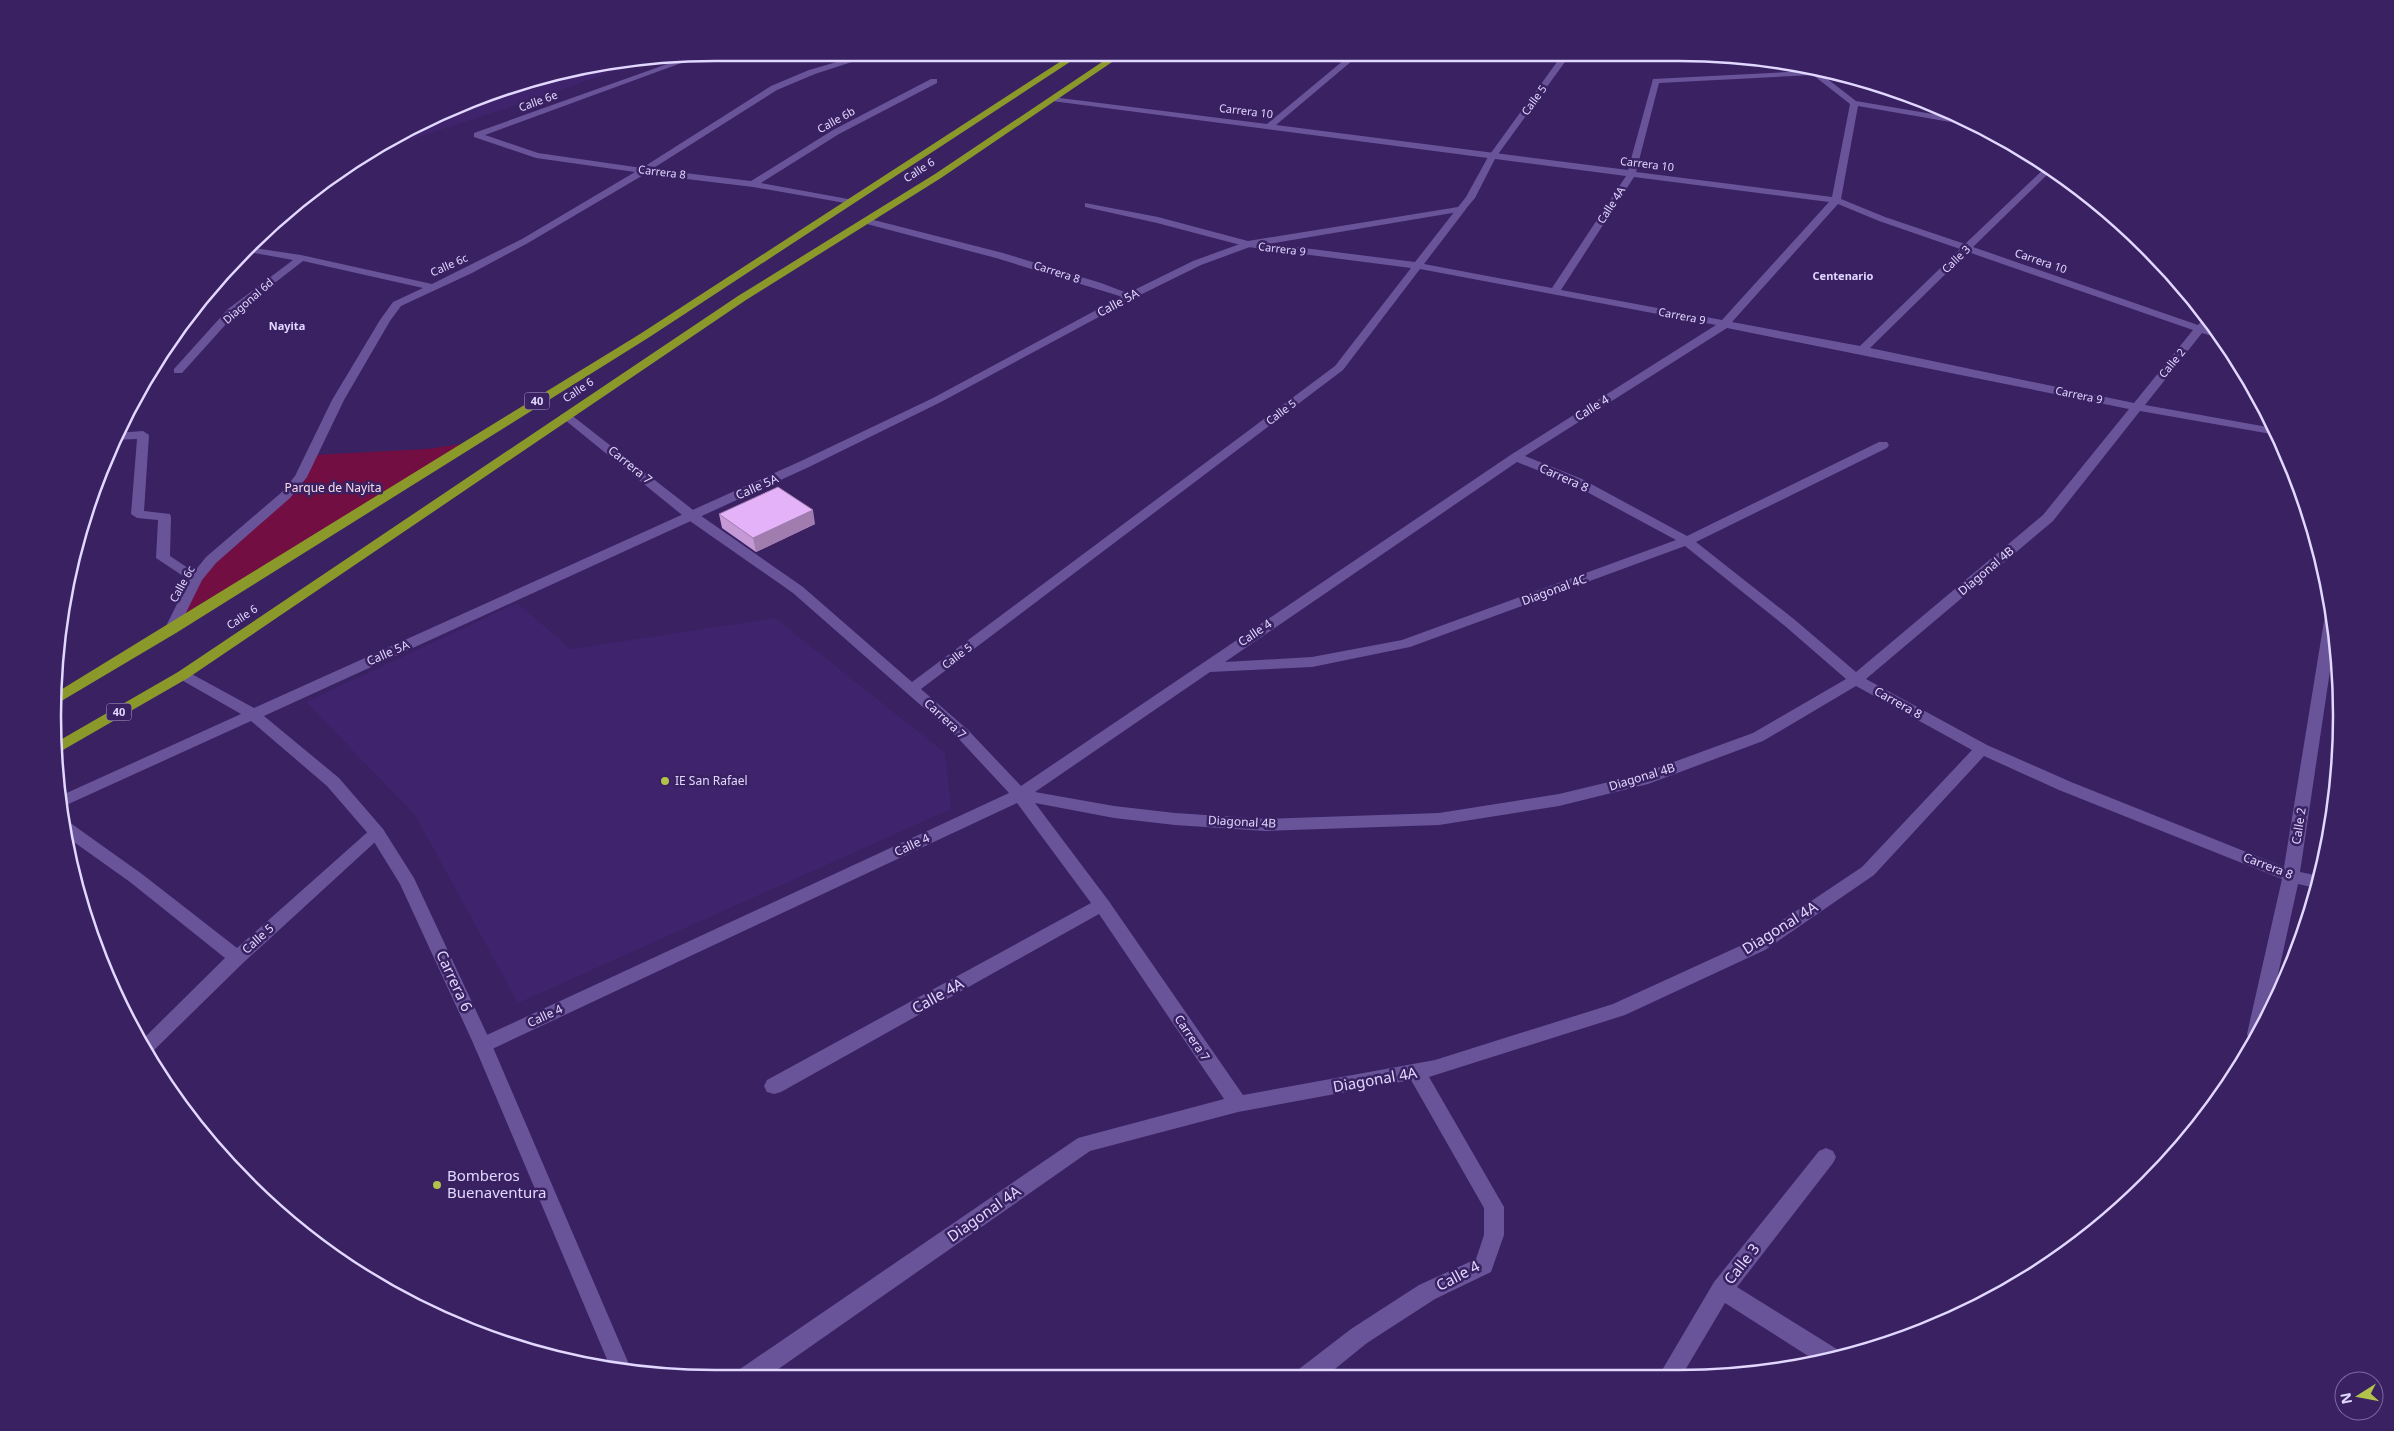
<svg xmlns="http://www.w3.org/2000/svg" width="2394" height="1431" font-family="'Noto Sans',sans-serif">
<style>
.built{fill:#3f246d}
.green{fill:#720e41}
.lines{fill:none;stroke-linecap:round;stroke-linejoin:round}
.street{fill:#69549a;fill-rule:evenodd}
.secondary{fill:#69549a;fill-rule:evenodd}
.highway{fill:#8b982a;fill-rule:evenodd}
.wall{fill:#c499d5}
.shaded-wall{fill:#a07dae}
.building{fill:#e4b2f8;stroke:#a07dae}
.poi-dot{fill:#b3c24b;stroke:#392162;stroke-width:2}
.labels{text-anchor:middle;stroke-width:5;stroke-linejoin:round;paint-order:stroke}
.far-street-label{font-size:11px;fill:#e1d7ff;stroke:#392162}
.far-neighbourhood-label{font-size:11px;font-weight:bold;fill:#e1d7ff;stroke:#392162}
.shield{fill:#392162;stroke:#afa0d0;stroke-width:1}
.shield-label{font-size:11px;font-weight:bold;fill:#e1d7ff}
.street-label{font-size:12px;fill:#e1d7ff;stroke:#392162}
.park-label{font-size:12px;fill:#f9dae4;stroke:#392162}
.poi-label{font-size:12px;fill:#e1d7ff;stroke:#392162;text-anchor:start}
.near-street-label{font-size:15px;fill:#e1d7ff;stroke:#392162}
.near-poi-label{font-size:15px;fill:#e1d7ff;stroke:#392162;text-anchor:start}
.rim{fill:none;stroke:#e1d7ff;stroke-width:2.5}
</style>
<rect width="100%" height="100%" fill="#392162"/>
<g class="built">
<polygon points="629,58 650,58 547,95 373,152 422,121 503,88"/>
<polygon points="517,603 571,649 775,618 945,753 951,809 518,1003 415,815 306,702"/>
</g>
<polygon class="green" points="469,443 171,630 196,579 282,499 313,455 427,449"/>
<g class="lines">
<g class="street">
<path d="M1350,55H1359L1276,125L1628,170L1653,79L1808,71L1821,74L1856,101L1950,117L1959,121L1956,123L1858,106L1841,199L1885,217L1965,244L2048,165L2053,169L1973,247L2198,325L2205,317L2210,323L2206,328L2217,331L2223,339L2202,333L2145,405L2273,428L2277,435L2140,411L2053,521L1866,679L1987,745L2071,782L2284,867L2325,615L2331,611L2334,644L2300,872L2319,876L2316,888L2298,884L2271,1006L2253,1040L2249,1039L2247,1034L2282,879L2059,790L1984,756L1874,875L1765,950L1625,1015L1429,1077L1504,1207V1235L1491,1272L1435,1299L1367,1343L1325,1377H1296L1299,1369L1351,1329L1419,1285L1476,1259L1484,1235V1208L1411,1080L1238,1112L1090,1151L767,1377H737L740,1369L1078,1138L1224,1099L1099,914L781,1092L774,1094L767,1092L764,1086L767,1080L1091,903L1017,803L490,1050L483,1053L476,1050L474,1045L476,1040L1009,793L958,738L793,593L687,519L560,416L562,414H570L697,513L803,587L912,682L1335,366L1411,268L1248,247L1157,223L1085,207V203L1158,217L1248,241L1415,262L1458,207L1461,206L1466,209L1424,264L1552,288L1626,176L1052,101L1048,99L1052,97L1267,124ZM1813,75L1850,104L1832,197L1636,172L1659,83ZM1634,177L1829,202L1722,320L1561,290ZM1838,204L1879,221L1960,249L1860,346L1732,322ZM1968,252L2193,330L2134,403L1870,348ZM1420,269L1716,325L1512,454L1021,786L968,730L921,689L1343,370ZM1727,328L2129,409L2043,515L1856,672L1795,620L1696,542L1887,448L1889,445L1887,442H1879L1687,536L1582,479L1525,456ZM1517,462L1574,485L1676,540L1402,640L1312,657L1225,662ZM1685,546L1785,626L1846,679L1753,733L1638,775L1559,794L1439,813L1266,819L1175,813L1114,806L1035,792L1210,672L1312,667L1410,647ZM1856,686L1972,750L1862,867L1753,940L1613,1004L1435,1060L1243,1095L1108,900L1035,803L1114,818L1175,825L1266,831L1439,825L1559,806L1648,784L1763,741Z"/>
<polygon points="854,57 867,57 815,74 777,90 652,169 751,181 833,130 931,79 937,79 937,83 839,134 761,183 848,199 853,202 851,204 753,187 645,174 528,243 472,273 401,306 390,321 344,400 307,477 290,498 216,563 202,580 176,633 166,633 164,630 189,580 156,558 158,520 137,518 131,514 137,439 113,440 116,433 143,431 149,435 144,511 170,514 171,517 170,556 194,572 206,557 282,492 295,476 332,400 380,320 393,302 423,288 303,261 236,313 182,373 174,373 174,369 228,309 293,260 249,252 254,248 301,255 432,284 522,239 635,172 536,158 474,137 474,133 684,58 695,58 485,135 538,153 642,168 771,86 809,70"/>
<polygon points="866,218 1003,253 1101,283 1135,296 1134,298 1126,298 996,258 863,223 863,219"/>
<polygon points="63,820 69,822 142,874 237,948 371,829 377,827 383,829 385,833 243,963 148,1056 139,1043 225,958 130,882 64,835"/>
<polygon points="1826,1148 1833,1151 1836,1157 1833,1163 1737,1287 1840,1351 1842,1357 1816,1361 1725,1303 1681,1377 1658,1377 1714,1282 1819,1151"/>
</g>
<polygon class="secondary" points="1562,55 1570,55 1496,157 1475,198 1464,211 1250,247 1201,265 1134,298 941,402 809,467 264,716 339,778 383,829 414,878 492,1045 631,1369 609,1364 474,1045 400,884 371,837 327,786 251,721 62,807 60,796 241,714 178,678 176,675 178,672 188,672 254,708 801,461 933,398 1126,294 1193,261 1248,241 1458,207 1466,197 1488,157"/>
<g class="highway">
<polygon points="1069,56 1079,56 648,338 176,633 53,706 54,694 640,334"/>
<polygon points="1111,56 1121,56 941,178 746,300 188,678 56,754 55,743 178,672 738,296 935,174"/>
</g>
</g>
<polygon class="wall" points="719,514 815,524 756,552 722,528"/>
<polygon class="shaded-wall" points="813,510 815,524 756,552 753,538"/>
<polygon class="building" points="778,487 813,510 753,538 719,514"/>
<g class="poi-dot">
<circle cx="665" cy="781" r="5"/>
<circle cx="437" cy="1185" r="5"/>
</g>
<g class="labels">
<g class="far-street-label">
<text transform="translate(1534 100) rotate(-54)" y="4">Calle 5</text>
<text transform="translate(538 101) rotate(-20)" y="4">Calle 6e</text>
<text transform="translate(1246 111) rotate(7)" y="4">Carrera 10</text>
<text transform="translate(836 120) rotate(-29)" y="4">Calle 6b</text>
<text transform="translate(1647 164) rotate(7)" y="4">Carrera 10</text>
<text transform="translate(919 170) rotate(-33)" y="4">Calle 6</text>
<text transform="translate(662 172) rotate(7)" y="4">Carrera 8</text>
<text transform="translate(1611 205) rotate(-57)" y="4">Calle 4A</text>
<text transform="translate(1282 249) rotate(7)" y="4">Carrera 9</text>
<text transform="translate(1956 259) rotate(-44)" y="4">Calle 3</text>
<text transform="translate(2041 261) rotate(19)" y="4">Carrera 10</text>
<text transform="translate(449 265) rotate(-24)" y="4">Calle 6c</text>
<text transform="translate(1057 272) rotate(18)" y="4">Carrera 8</text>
<text transform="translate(248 301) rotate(-41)" y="4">Diagonal 6d</text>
<text transform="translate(1682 316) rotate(11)" y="4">Carrera 9</text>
<text transform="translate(2172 363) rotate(-51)" y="4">Calle 2</text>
<text transform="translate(578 390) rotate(-34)" y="4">Calle 6</text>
<text transform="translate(2079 395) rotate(12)" y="4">Carrera 9</text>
<text transform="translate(1281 412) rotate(-37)" y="4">Calle 5</text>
<text transform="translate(182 584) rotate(-61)" y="4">Calle 6c</text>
<text transform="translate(242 617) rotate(-34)" y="4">Calle 6</text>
<text transform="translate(957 656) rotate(-37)" y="4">Calle 5</text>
</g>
<g class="far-neighbourhood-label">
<text x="1843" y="280">Centenario</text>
<text x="287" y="330">Nayita</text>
</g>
<g class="shield">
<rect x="524.5" y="392.5" width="25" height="17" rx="4"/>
<rect x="106.5" y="703.5" width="25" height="17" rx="4"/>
</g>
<g class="shield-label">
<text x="537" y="405">40</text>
<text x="119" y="716">40</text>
</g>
<g class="street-label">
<text transform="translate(1118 303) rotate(-28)" y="4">Calle 5A</text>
<text transform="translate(1592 408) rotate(-32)" y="4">Calle 4</text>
<text transform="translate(630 465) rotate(39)" y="4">Carrera 7</text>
<text transform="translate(1564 478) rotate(24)" y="4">Carrera 8</text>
<text transform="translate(757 487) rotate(-24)" y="4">Calle 5A</text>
<text transform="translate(1986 571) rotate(-40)" y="4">Diagonal 4B</text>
<text transform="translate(1554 590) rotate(-20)" y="4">Diagonal 4C</text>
<text transform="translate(1255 633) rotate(-34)" y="4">Calle 4</text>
<text transform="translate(388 653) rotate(-24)" y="4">Calle 5A</text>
<text transform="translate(1898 703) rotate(29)" y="4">Carrera 8</text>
<text transform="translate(945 719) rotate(43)" y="4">Carrera 7</text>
<text transform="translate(1642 777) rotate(-17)" y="4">Diagonal 4B</text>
<text transform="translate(1242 822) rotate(3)" y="4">Diagonal 4B</text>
<text transform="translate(2299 826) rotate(-81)" y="4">Calle 2</text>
<text transform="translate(912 845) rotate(-25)" y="4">Calle 4</text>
<text transform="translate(2268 866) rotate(21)" y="4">Carrera 8</text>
<text transform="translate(258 939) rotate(-42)" y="4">Calle 5</text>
<text transform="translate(545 1016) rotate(-25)" y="4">Calle 4</text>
<text transform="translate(1192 1038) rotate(56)" y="4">Carrera 7</text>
</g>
<g class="park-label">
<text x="333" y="492">Parque de Nayita</text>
</g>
<g class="poi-label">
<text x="675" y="785">IE San Rafael</text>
</g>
<g class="near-street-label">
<text transform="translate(1780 928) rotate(-32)" y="5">Diagonal 4A</text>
<text transform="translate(454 981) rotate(65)" y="5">Carrera 6</text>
<text transform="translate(938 996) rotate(-29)" y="5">Calle 4A</text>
<text transform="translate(1375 1080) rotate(-10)" y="5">Diagonal 4A</text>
<text transform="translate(984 1214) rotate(-35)" y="5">Diagonal 4A</text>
<text transform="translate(1742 1264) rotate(-52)" y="5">Calle 3</text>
<text transform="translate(1458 1276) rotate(-28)" y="5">Calle 4</text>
</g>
<g class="near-poi-label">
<text x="447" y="1181">Bomberos<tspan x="447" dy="17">Buenaventura</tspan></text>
</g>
</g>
<path d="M0 0H2394V1431H0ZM715 61H1679A654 654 0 0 1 2333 715V716A654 654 0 0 1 1679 1370H715A654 654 0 0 1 61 716V715A654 654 0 0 1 715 61Z" fill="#392162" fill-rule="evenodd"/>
<path class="rim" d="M715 61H1679A654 654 0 0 1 2333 715V716A654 654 0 0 1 1679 1370H715A654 654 0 0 1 61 716V715A654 654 0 0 1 715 61Z"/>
<g transform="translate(2359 1396) rotate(259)"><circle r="24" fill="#392162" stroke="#7c6aa1"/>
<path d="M0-4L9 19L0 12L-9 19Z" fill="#b3c24b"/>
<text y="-8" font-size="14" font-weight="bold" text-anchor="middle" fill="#e1d7ff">N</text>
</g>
</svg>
